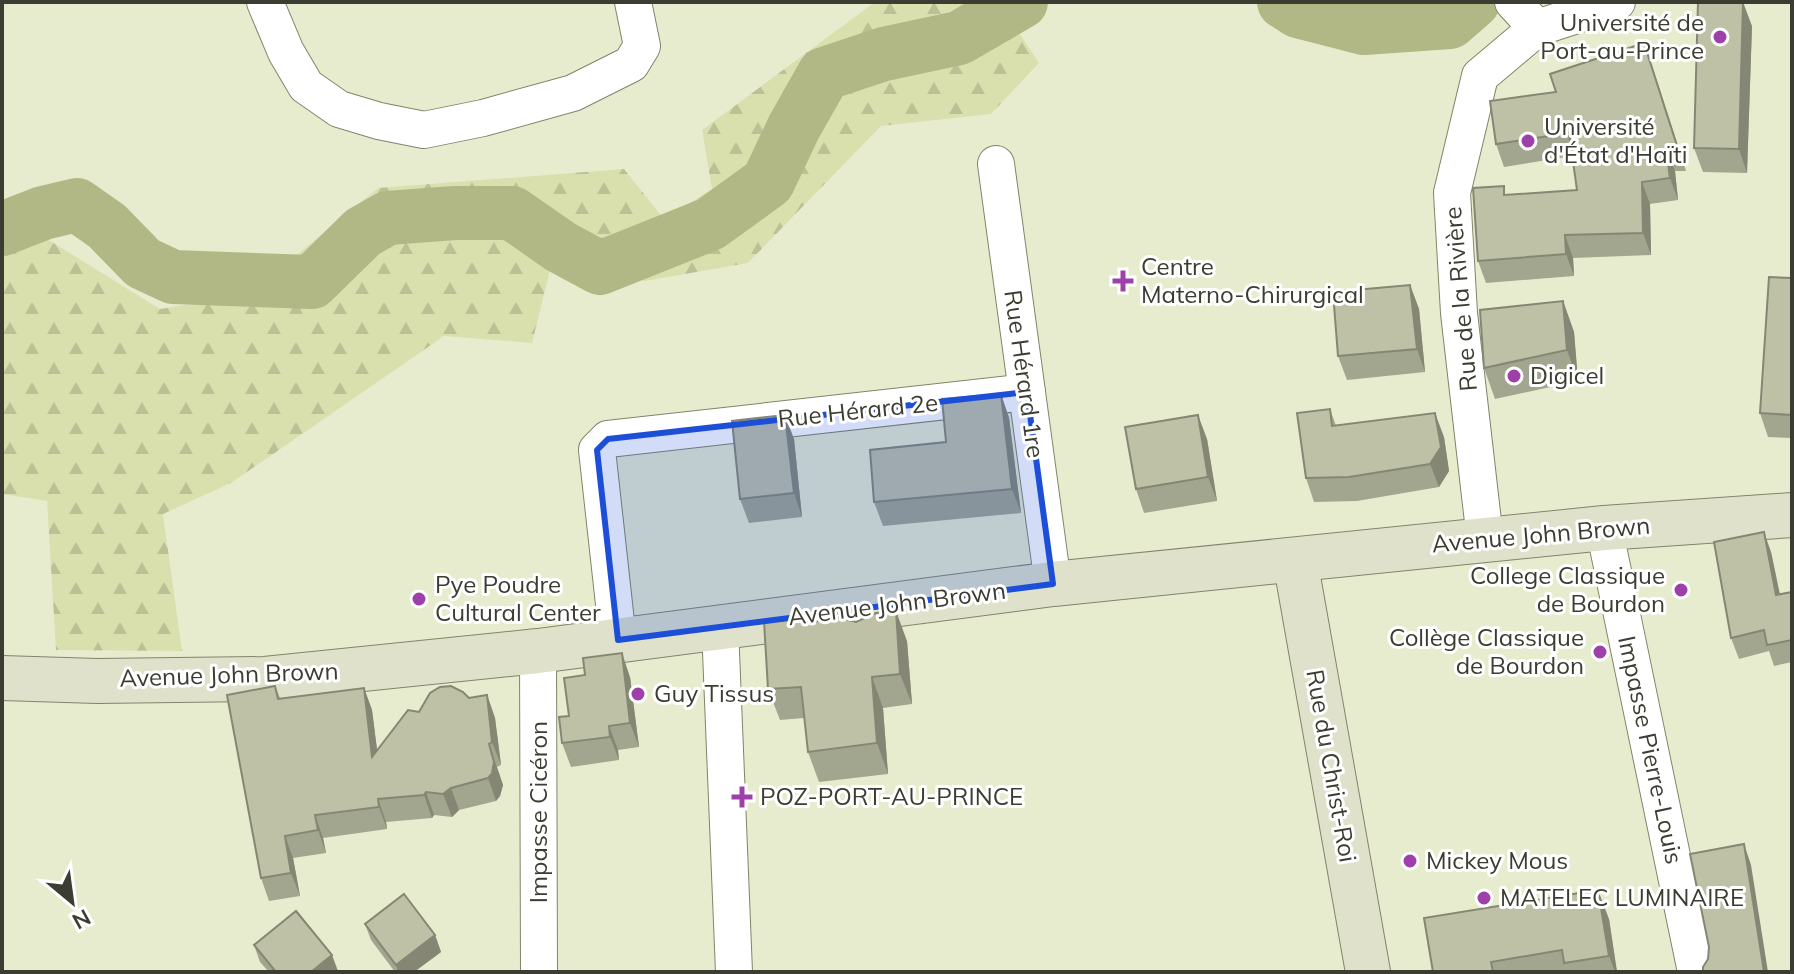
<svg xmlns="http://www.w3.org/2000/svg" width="1794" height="974" font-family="Mulish,sans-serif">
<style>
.forest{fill:url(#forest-firs)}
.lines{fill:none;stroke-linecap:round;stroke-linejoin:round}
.river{stroke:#b2b885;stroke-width:54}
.street-casing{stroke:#81846a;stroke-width:38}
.secondary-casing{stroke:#81846a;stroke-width:46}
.street{stroke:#fff;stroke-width:36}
.secondary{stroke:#dfe1cb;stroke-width:44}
.wall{fill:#a3a68e}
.shaded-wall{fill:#858774}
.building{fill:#bec1a5;stroke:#858774;stroke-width:2}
.marked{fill:#1d4ed8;fill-opacity:0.2;stroke:#1d4ed8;stroke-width:6;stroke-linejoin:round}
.poi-dot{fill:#9e40a9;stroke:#fff;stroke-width:3}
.labels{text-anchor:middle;stroke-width:6;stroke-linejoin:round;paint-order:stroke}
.poi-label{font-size:24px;fill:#3c3d32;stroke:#fff;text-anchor:start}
.street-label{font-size:24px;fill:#3c3d32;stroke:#fff}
</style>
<defs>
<pattern id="forest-firs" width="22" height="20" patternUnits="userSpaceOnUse" patternTransform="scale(2)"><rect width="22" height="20" fill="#dae0ad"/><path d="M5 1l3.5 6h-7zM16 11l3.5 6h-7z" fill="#bcc195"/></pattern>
</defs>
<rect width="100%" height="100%" fill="#e8eccf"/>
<polygon class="forest" points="875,2 999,2 1039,63 991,114 881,126 748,263 645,281 550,270 532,343 444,336 231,483 163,514 182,651 56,650 47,501 2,494 2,250 44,237 160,309 248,295 378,188 624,169 664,219 712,189 702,130"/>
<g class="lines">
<g class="river">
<polyline points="1284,2 1298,11 1364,28 1450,22 1473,2"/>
<polyline points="2,229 43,213 77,205 107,226 143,263 173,277 312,282 363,232 388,218 455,213 512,213 561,247 600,268 710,224 768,182 794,127 824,74 884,54 959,38 1021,2"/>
</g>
<defs>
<g id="street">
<polyline points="265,2 286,52 306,86 339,109 379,121 424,130 483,118 573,93 631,64 642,46 633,2"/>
<polyline points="1513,2 1537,28"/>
<polyline points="996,164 1053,584"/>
<polyline points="1604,528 1696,972"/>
<polyline points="1485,539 1459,313 1452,193 1480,76 1537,28 1617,2"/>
<polyline points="720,627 734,972"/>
<polyline points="618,640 597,450 608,439 1027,392"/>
<polyline points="538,651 539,972"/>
</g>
<g id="secondary">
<polyline points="1295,560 1368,972"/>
<polyline points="2,678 97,681 265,679 538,651 1053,584 1604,528 1792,515"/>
</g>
</defs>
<use href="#street" class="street-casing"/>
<use href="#secondary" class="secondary-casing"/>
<use href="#street" class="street"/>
<use href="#secondary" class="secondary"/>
</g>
<g class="wall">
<polygon points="1752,26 1747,173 1703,172 1694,148"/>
<polygon points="1652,66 1686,171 1675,171 1678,200 1650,204 1651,255 1573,258 1574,276 1486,283 1478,261 1507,195 1577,190 1572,156 1504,167 1496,144 1556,92"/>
<polygon points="1792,278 1792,438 1768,437 1760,413"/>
<polygon points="1410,285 1419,309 1425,372 1347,380 1338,356"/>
<polygon points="1563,301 1574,332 1578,381 1495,399 1484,368"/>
<polygon points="1001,394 1009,418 1021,513 883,526 874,502 946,442"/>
<polygon points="1330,409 1336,426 1444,437 1449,471 1439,487 1357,501 1314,502 1306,478"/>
<polygon points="794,439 802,517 749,523 740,499"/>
<polygon points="1207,439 1217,501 1144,513 1136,489"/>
<polygon points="1771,552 1780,594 1792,592 1792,662 1774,666 1769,651 1739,659 1731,638"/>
<polygon points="814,623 907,641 912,704 883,708 888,774 819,782 808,752 804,718 780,720 768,689"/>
<polygon points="630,677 639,747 618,750 619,760 571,767 562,743 569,716"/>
<polygon points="275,686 280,698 364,688 372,710 377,751 419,712 469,698 487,695 495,718 501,765 497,767 503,785 500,796 496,801 459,810 452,817 434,815 432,818 386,822 387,829 323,838 326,853 293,858 300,896 269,901 261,878"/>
<polygon points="1609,919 1617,972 1433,972"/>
<polygon points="365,924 435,935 441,952 414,972 395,972 371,940"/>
<polygon points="254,945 338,971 269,972 260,962"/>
</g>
<g class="shaded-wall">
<polygon points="1743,2 1752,26 1747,173 1739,149"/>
<polygon points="1644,43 1652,66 1686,171 1678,149"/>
<polygon points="1666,148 1675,171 1678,200 1670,178"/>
<polygon points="1642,182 1650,204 1651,255 1643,233"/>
<polygon points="1565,235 1573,258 1574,276 1566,254"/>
<polygon points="1410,285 1419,309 1425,372 1417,349"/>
<polygon points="1563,301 1574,332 1578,381 1567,350"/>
<polygon points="1001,394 1009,418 1021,513 1012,489"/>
<polygon points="1435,413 1444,437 1449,471 1439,487 1430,464"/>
<polygon points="785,415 794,439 802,517 794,493"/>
<polygon points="1198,415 1207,439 1217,501 1208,477"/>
<polygon points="1764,532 1771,552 1784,616 1776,595"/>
<polygon points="896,611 907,641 912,704 900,674"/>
<polygon points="622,653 630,677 639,747 630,723"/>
<polygon points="872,677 883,708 888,774 877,743"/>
<polygon points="364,688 372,710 381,780 372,757"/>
<polygon points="487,695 495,718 501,765 492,742"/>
<polygon points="609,726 618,750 619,760 610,737"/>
<polygon points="489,744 503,785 500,796 496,801 488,778"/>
<polygon points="451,788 459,810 452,817 443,794"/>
<polygon points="426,792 434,815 432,818 424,795"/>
<polygon points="378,799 386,822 387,829 379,807"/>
<polygon points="315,815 323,838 326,853 318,830"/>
<polygon points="285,836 293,858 300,896 291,873"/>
<polygon points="1744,844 1751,865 1768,972 1764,972"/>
<polygon points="1598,890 1609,919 1617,972 1615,972 1609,956"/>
<polygon points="435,935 441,952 414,972 398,972 396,965"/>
<polygon points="332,955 338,971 311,972"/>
</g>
<g class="building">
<polygon points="1698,2 1743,2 1739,149 1694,148"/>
<polygon points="1644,43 1678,149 1666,148 1670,178 1642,182 1643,233 1565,235 1566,254 1478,261 1473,188 1504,186 1504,195 1577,190 1569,133 1496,144 1490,101 1556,92 1550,74"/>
<polygon points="1769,277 1792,278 1792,415 1760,413"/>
<polygon points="1410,285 1417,349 1338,356 1333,292"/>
<polygon points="1563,301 1567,350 1484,368 1480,310"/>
<polygon points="1001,394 1012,489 874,502 870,450 946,442 942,399"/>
<polygon points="1330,409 1332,426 1435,413 1441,447 1430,464 1349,477 1306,478 1297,413"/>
<polygon points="785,415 794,493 740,499 732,421"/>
<polygon points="1198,415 1208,477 1136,489 1125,427"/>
<polygon points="1764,532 1776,595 1792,592 1792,640 1767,645 1764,630 1731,638 1714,542"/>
<polygon points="896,611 900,674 872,677 877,743 808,752 801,687 768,689 764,621 809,618 814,623 829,615 856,622 876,613"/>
<polygon points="622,653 630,723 609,726 610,737 562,743 559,717 569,716 564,678 585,675 583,658"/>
<polygon points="275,686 278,699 364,688 372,757 408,710 419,712 430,693 440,687 451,686 463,692 469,698 487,695 492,742 489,744 494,762 492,773 488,778 451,788 443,794 426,792 424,795 378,799 379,807 315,815 318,830 285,836 291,873 261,878 227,695"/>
<polygon points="1744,844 1764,972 1703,972 1703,967 1708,959 1709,947 1690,854"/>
<polygon points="1598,890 1609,956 1564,963 1562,950 1491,962 1493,972 1433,972 1424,918"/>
<polygon points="404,894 435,935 396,965 365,924"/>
<polygon points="296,911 332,955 311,972 276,972 254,945"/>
</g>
<path class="marked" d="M1027,392L1053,584L618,640L597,450L608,439Z"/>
<g class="poi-dot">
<circle cx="1720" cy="37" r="8"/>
<circle cx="1528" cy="141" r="8"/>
<path d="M1119 269h8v8h8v8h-8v8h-8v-8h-8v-8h8z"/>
<circle cx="1514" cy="376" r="8"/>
<circle cx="1681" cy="590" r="8"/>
<circle cx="419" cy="599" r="8"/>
<circle cx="1600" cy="652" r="8"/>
<circle cx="638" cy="694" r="8"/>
<path d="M738 785h8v8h8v8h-8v8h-8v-8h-8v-8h8z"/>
<circle cx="1410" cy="861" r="8"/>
<circle cx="1484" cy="898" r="8"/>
</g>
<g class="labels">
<g class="poi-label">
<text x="1704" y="31" text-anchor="end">Université de<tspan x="1704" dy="28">Port-au-Prince</tspan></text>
<text x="1544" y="135">Université<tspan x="1544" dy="28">d'État d'Haïti</tspan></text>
<text x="1141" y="275">Centre<tspan x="1141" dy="28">Materno-Chirurgical</tspan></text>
<text x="1530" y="384">Digicel</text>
<text x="1665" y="584" text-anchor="end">College Classique<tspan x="1665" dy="28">de Bourdon</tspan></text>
<text x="435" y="593">Pye Poudre<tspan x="435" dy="28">Cultural Center</tspan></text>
<text x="1584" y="646" text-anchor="end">Collège Classique<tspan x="1584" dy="28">de Bourdon</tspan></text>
<text x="654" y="702">Guy Tissus</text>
<text x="760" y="805">POZ-PORT-AU-PRINCE</text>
<text x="1426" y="869">Mickey Mous</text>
<text x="1500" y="906">MATELEC LUMINAIRE</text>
</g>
<g class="street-label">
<text transform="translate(1461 299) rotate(-95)" y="8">Rue de la Rivière</text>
<text transform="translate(1024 374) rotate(82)" y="8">Rue Hérard 1re</text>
<text transform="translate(858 411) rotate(-6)" y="8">Rue Hérard 2e</text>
<text transform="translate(1541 535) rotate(-5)" y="8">Avenue John Brown</text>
<text transform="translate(897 604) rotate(-7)" y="8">Avenue John Brown</text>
<text transform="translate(229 675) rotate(-2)" y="8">Avenue John Brown</text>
<text transform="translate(1650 750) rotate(78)" y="8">Impasse Pierre-Louis</text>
<text transform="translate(1331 766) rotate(80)" y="8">Rue du Christ-Roi</text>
<text transform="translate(539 812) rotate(-90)" y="8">Impasse Cicéron</text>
</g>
</g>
<rect width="1794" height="974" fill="none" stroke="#3c3d32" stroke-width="8"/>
<g transform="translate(72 902) rotate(151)" stroke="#ffffff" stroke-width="6" paint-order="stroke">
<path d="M0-6L14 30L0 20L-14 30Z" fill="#3c3d32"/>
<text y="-12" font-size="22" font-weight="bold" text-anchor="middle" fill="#3c3d32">N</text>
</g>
</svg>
